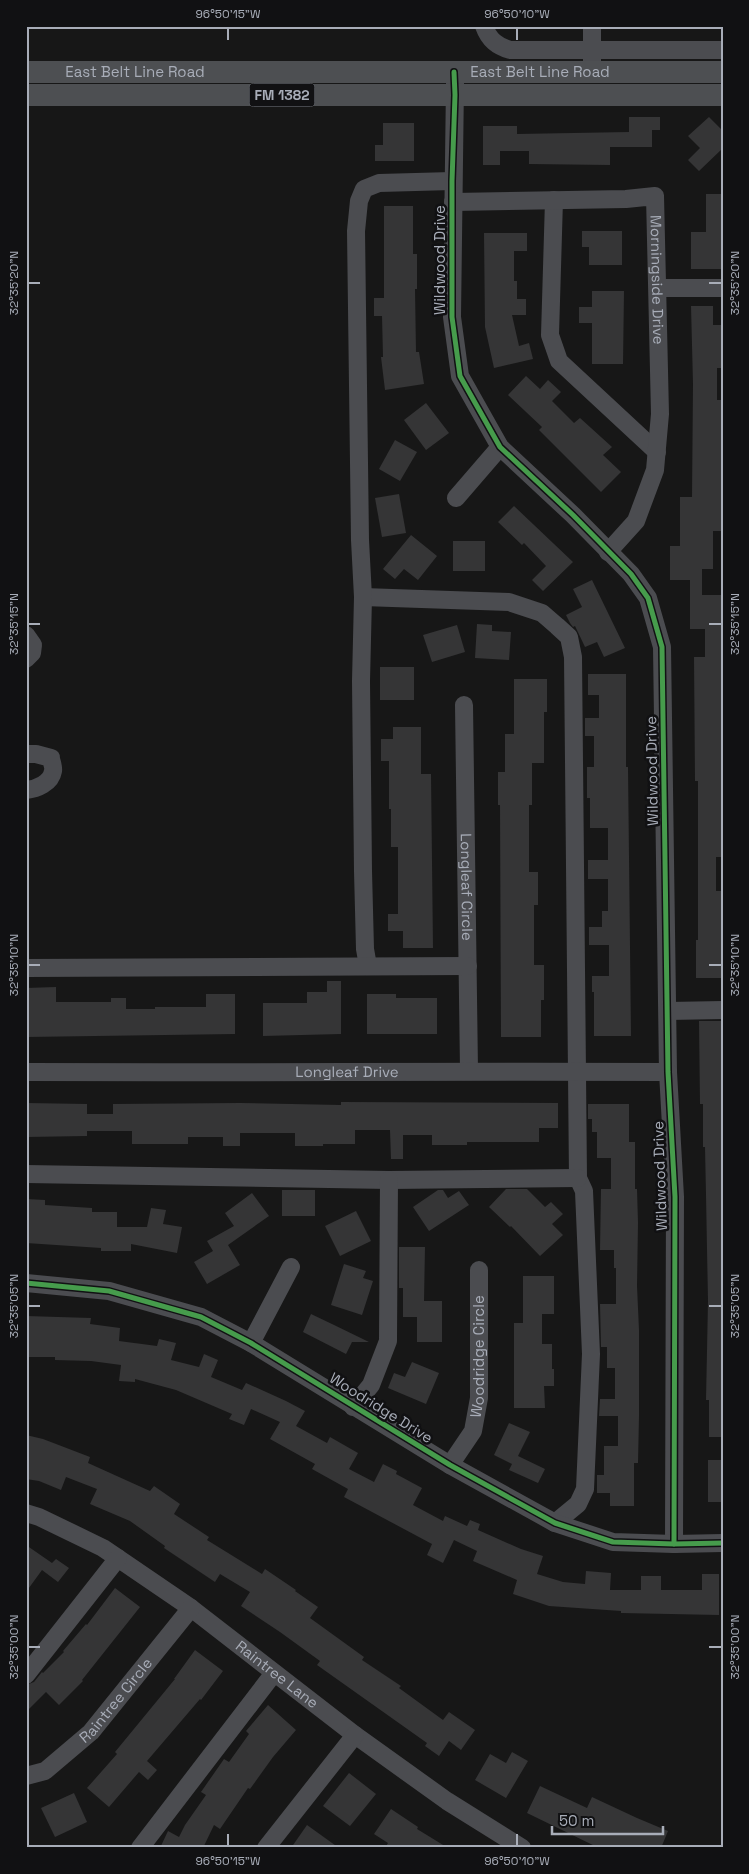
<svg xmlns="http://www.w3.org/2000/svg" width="749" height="1874" font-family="'Space Grotesk',sans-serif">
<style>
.building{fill:#353536}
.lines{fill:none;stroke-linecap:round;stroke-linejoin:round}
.minor{stroke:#4b4c50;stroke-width:18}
.major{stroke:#4d4f52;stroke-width:22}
.cycleway-casing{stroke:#111113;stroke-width:8}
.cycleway{stroke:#469c4c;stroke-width:5}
.ticks{fill:none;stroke:#a8adb8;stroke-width:2}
.labels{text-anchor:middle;stroke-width:5;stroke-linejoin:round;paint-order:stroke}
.shield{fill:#111113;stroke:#7b7e86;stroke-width:1}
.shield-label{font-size:14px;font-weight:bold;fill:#a8adb8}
.street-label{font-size:15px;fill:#a8adb8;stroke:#111113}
.neatline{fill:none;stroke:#a8adb8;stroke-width:2}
.ticks-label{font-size:12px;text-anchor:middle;fill:#a8adb8}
</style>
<rect width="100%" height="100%" fill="#171717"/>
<g class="building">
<polygon points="629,117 660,117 660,130 652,130 652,147 610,147 610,165 529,164 529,151 500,151 500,165 483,165 483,126 517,126 517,134 629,132"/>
<polygon points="709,117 723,131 723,148 699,171 688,160 700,148 688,136"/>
<polygon points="383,123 414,123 414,161 375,161 375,145 383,145"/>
<polygon points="706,194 723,194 723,269 691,269 691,232 706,232"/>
<polygon points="384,206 413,206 413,254 417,254 417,289 415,289 416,352 419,352 424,384 385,390 381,357 383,357 382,316 374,316 374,298 384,298"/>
<polygon points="582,231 622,231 622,265 589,265 589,247 582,247"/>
<polygon points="484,233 527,233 527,251 514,251 514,281 517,281 517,299 526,299 526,315 512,315 519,346 529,343 533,359 494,368 485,327"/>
<polygon points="592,291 624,291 623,364 592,364 592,323 579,323 579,307 592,307"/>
<polygon points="691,306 713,306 713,325 723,325 723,368 717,368 717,400 723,400 723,531 713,531 713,569 702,569 702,595 723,595 723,611 721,611 721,644 723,644 723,857 716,857 716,891 723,891 723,978 696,978 696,940 698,940 698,781 695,781 694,657 705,657 705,629 690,629 690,580 670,580 670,546 680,546 680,497 692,497 693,384"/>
<polygon points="526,376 540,389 548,380 561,392 552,401 574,423 580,418 612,447 603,455 621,472 601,492 539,430 542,427 508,395"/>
<polygon points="426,403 449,433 426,450 404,420"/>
<polygon points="395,440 417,452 400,481 379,469"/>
<polygon points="399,494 406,533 382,537 375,498"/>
<polygon points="514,506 573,562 543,591 532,580 546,566 524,543 522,545 498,522"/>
<polygon points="411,535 437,556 418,580 404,569 395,579 383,569"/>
<rect x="453" y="541" width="32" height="30"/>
<polygon points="592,580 625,648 604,657 597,642 585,647 575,626 573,627 570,623 566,615 582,607 573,589"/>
<polygon points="477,624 492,625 492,631 511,632 509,660 475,658"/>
<polygon points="457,625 465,652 432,662 423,635"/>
<rect x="380" y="667" width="34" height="33"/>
<polygon points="588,674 626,674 626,767 628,767 631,1036 594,1036 594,992 592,992 592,976 609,976 609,945 589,945 589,927 602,927 602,911 608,911 608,879 588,879 588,860 608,860 608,828 590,828 590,798 587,798 587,767 594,767 594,736 585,736 585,718 599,718 599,695 588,695"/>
<polygon points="514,679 547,679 547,712 544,712 544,763 532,763 532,805 529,805 529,872 538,872 538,905 534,905 534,965 544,965 544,1000 541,1000 541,1037 501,1037 500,805 498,805 498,772 505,772 505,734 514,734"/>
<polygon points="393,727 421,727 421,774 431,774 433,948 403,948 403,931 388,931 388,914 398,914 398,847 391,847 391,809 389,809 389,761 381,761 381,739 393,739"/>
<polygon points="327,981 341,981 341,1034 263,1036 263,1003 307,1003 307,992 327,992"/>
<polygon points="56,987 56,1002 111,1002 111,998 126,998 126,1009 155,1009 155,1007 206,1007 206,994 235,994 235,1034 26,1037 26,988"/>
<polygon points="367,994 396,994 396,998 437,998 437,1034 367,1034"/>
<polygon points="699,1021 723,1021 723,1437 709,1437 709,1400 706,1400 708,1301 706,1195 705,1147 703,1147 703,1104 700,1104"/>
<polygon points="341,1102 558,1103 558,1128 539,1128 539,1142 467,1142 467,1145 432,1145 432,1135 403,1135 403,1159 391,1159 390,1130 355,1130 355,1144 323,1144 323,1146 295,1146 295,1133 240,1133 240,1146 223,1146 223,1137 188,1137 188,1144 132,1144 132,1131 87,1131 87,1136 26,1137 26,1103 87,1104 87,1114 113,1114 113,1104 240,1103 341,1105"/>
<polygon points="588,1104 629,1104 629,1142 635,1142 635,1189 637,1189 638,1223 637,1286 639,1330 639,1416 638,1463 634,1463 634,1506 610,1506 610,1493 597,1493 597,1475 604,1475 604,1446 618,1446 618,1416 599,1416 600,1399 615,1399 615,1368 607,1368 607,1347 601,1347 600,1304 616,1304 616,1268 614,1268 614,1250 600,1250 601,1189 611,1189 611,1158 597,1158 597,1132 592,1132 592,1119 588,1119"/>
<polygon points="506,1189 527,1189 545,1207 551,1202 563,1214 552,1224 563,1235 540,1256 511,1226 510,1227 489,1207"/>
<rect x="282" y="1190" width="33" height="26"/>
<polygon points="438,1190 443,1190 448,1198 459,1191 469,1205 429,1231 413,1207"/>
<polygon points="252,1193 269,1216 228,1245 240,1265 207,1284 194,1262 213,1251 207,1241 234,1226 225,1213"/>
<polygon points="26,1199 45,1200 45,1205 92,1208 92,1212 117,1212 117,1227 147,1227 151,1208 166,1210 163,1224 182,1227 177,1253 131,1244 131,1251 101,1251 101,1248 26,1243"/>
<polygon points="356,1211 371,1241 340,1256 325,1226"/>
<polygon points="399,1247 425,1247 424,1301 442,1301 442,1342 417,1342 417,1317 403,1317 403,1288 399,1288"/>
<polygon points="344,1264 366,1271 363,1278 373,1281 362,1315 331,1305"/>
<polygon points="523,1276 554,1276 554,1314 542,1314 542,1344 552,1344 552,1369 554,1369 554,1386 544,1386 545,1408 514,1408 514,1323 523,1323"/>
<polygon points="311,1314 332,1324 369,1342 352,1342 346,1354 303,1332"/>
<polygon points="26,1316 91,1318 90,1324 120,1328 119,1341 157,1346 159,1339 176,1343 171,1360 199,1367 204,1354 218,1360 211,1377 242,1390 246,1383 286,1401 305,1411 296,1426 327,1443 330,1437 358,1453 349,1469 374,1482 383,1464 397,1471 396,1474 422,1488 413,1505 443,1521 445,1516 467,1526 470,1520 480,1524 478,1530 521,1549 543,1556 537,1574 563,1582 585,1584 586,1571 611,1573 610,1590 641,1590 641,1576 661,1576 661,1590 702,1590 702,1574 719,1574 719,1615 621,1613 621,1611 549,1606 513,1594 517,1580 473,1561 477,1551 454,1540 443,1563 427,1555 432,1544 344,1497 348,1489 312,1469 315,1464 270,1439 280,1422 251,1409 244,1425 229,1419 232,1414 176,1390 135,1379 135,1382 119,1381 121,1365 91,1361 55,1360 55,1357 26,1357"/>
<polygon points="412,1362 439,1373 426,1404 388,1388 394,1373 405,1377"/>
<polygon points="509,1423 530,1432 518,1456 545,1469 538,1483 509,1470 512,1464 494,1455"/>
<polygon points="26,1435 43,1439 90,1457 88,1463 150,1491 154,1486 180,1504 174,1514 209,1537 207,1540 262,1574 265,1569 296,1590 295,1591 318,1607 310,1618 364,1657 362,1660 401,1686 399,1688 443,1720 449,1712 475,1730 461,1750 449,1741 439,1756 425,1746 427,1743 317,1665 320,1661 280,1632 241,1606 250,1592 220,1574 215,1582 164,1548 165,1546 130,1521 90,1504 97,1489 66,1477 61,1490 39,1481 26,1479"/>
<rect x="708" y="1460" width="15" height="42"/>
<polygon points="26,1545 52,1563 56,1559 69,1568 58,1582 42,1570 26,1592"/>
<polygon points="115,1588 140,1607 82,1680 83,1681 59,1705 46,1692 26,1712 26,1685 34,1682 42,1672 43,1673 64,1652 63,1651 86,1624 87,1625"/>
<polygon points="195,1650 223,1671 201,1700 200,1699 147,1761 157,1770 148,1780 139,1772 109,1807 87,1788 117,1754 115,1752 175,1679 174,1679"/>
<polygon points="268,1705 296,1730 273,1757 250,1789 248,1788 220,1829 214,1825 203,1848 160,1848 168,1831 179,1837 185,1825 206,1795 201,1792 224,1759 229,1762 249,1734 246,1731"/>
<polygon points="512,1752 528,1761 506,1798 475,1780 490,1754 506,1763"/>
<polygon points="349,1773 376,1794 350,1826 323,1806"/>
<polygon points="540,1786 587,1808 592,1797 637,1818 668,1831 661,1848 599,1848 527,1813"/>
<polygon points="74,1793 87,1822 55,1837 41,1808"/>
<polygon points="391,1809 418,1827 417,1829 448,1848 385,1848 388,1843 374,1834"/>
<polygon points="307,1825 339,1848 291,1848"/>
</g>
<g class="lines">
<g class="minor">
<path d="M484,26C489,40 497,46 510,50H723"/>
<polyline points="592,62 592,26"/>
<polyline points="455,83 452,317 460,376 500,447 573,515 631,574 648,598 662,647 668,1072 675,1197 674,1544"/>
<polyline points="554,200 550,335 559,361 657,452"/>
<path id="s1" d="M453,202L626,199L655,196L660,414L655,470L636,521L608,552"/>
<polyline points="658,288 723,288"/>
<polyline points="456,498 500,447"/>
<polyline points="363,597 509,602 542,613 557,626 569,637 573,657 578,1178 584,1191 591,1354 585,1489 578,1504 555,1523"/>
<polyline points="26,635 33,645 32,653 26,659"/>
<path id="s2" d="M464,705L469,1070"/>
<path d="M26,754H36L51,758C51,761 54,767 53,771C51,783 37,789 26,790"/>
<polyline points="368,966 365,949 363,871 361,681 363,597 360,540 356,231 359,201 364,189 379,183 452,181"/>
<polyline points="26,968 468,966"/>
<polyline points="668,1011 723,1010"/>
<path id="s3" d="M26,1072C240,1073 454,1071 668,1072"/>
<polyline points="26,1174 389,1180 578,1178"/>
<polyline points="26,1283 109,1291 201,1317 251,1343 450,1465 555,1523 613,1542 674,1544 723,1543"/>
<polyline points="251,1343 291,1267"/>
<polyline points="353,1407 371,1385 388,1341 389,1180"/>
<path id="s4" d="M450,1465L473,1431L479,1398V1270"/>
<path id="s5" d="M26,1513L39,1517L103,1548L191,1608L355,1735L447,1801L522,1848"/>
<polyline points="26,1675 118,1558"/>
<path id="s6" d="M26,1776L45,1771L91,1732L191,1608"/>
<polyline points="140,1848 274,1673"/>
<polyline points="266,1848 355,1735"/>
</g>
<g class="major">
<path id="s7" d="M26,72H723"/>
<polyline points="26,95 723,95"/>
</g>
<defs>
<g id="cycleway">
<polyline points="454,72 455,95 452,181 452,317 460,376 500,447 573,515 631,574 648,598 662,647 668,1072 675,1197 674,1544"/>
<polyline points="26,1283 109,1291 201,1317 251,1343 450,1465 555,1523 613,1542 674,1544 723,1543"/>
</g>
</defs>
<use href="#cycleway" class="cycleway-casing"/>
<use href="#cycleway" class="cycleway"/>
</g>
<path class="ticks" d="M228,28V40M517,28V40M28,283H40M709,283H722M28,624H40M709,624H722M28,965H40M709,965H722M28,1306H40M709,1306H722M28,1647H40M709,1647H722M228,1834V1846M517,1834V1846"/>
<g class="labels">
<rect class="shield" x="249.5" y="83.5" width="65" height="23" rx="4"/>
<g class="shield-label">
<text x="282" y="100">FM 1382</text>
</g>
<g class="street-label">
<text dy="5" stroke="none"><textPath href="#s7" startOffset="109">East Belt Line Road</textPath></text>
<text dy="5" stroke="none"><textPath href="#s7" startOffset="514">East Belt Line Road</textPath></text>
<text transform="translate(440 260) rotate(-90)" y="5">Wildwood Drive</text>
<text dy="5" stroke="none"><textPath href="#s1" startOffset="286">Morningside Drive</textPath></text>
<text transform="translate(652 771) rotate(-91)" y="5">Wildwood Drive</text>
<text dy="5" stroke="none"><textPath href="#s2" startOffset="182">Longleaf Circle</textPath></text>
<text dy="5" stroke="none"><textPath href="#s3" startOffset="321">Longleaf Drive</textPath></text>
<text transform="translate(660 1176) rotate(-92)" y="5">Wildwood Drive</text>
<text dy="5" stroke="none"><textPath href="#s4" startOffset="116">Woodridge Circle</textPath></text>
<text transform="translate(381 1408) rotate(32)" y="5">Woodridge Drive</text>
<text dy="5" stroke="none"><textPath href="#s5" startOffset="300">Raintree Lane</textPath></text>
<text dy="5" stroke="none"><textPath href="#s6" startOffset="120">Raintree Circle</textPath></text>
</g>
</g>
<rect width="749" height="1874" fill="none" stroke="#111113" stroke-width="55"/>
<path d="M552 1826v8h111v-8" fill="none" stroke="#a8adb8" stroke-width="2.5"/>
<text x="559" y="1826" font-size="15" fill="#a8adb8" stroke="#111113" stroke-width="4" paint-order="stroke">50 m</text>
<rect x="28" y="28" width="694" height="1818" class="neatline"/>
<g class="ticks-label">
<text x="228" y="18">96°50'15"W</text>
<text x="517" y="18">96°50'10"W</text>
<text transform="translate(14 283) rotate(-90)" y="4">32°35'20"N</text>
<text transform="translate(735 283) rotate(-90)" y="4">32°35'20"N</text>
<text transform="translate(14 624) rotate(-90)" y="4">32°35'15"N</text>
<text transform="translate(735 624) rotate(-90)" y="4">32°35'15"N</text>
<text transform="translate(14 965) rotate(-90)" y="4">32°35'10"N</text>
<text transform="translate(735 965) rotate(-90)" y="4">32°35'10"N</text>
<text transform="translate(14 1306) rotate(-90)" y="4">32°35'05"N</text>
<text transform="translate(735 1306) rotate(-90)" y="4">32°35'05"N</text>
<text transform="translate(14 1647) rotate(-90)" y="4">32°35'00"N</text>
<text transform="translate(735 1647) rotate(-90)" y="4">32°35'00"N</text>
<text x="228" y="1865">96°50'15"W</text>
<text x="517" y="1865">96°50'10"W</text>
</g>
</svg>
